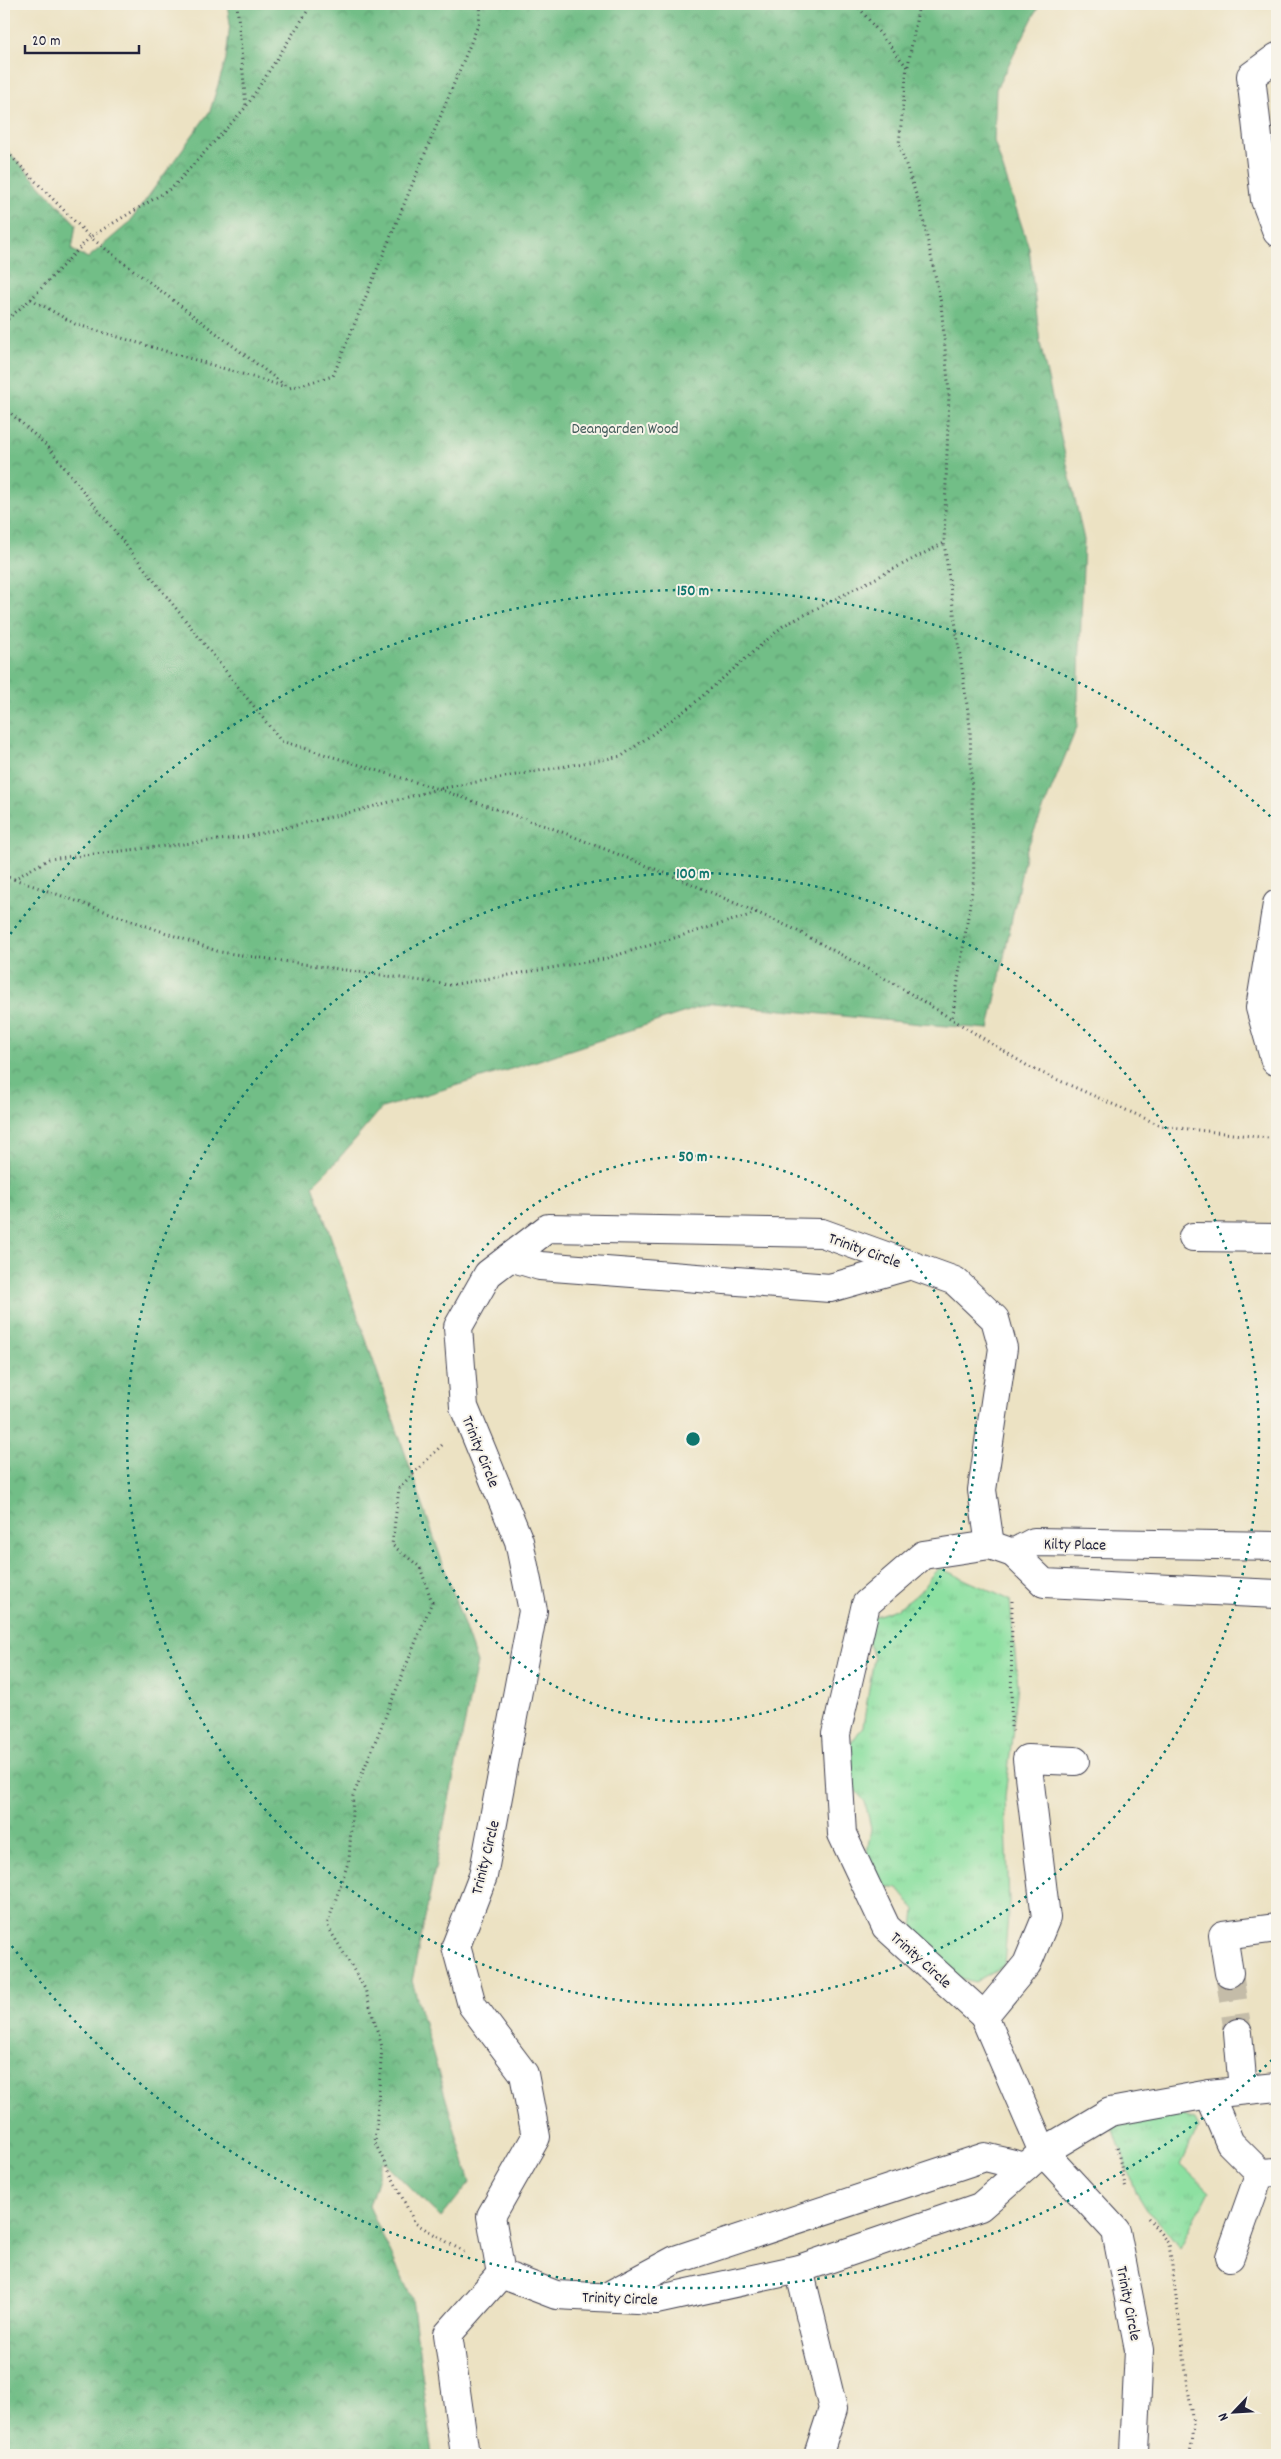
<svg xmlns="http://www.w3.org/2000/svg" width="1281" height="2459" font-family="Dekko,sans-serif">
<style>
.grass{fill:url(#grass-tufts);stroke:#58816e}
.forest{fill:url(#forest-crowns);stroke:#4a7061}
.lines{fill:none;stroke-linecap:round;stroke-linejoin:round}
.minor-tunnel{stroke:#c4bca8;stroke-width:28;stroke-dasharray:28 14;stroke-linecap:butt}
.minor-casing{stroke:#403f4f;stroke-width:30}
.path{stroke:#403f4f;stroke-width:3;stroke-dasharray:1 4;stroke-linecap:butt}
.minor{stroke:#fff;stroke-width:28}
.ring{fill:none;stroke:#0f766e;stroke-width:2.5;stroke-dasharray:2.5 5}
.labels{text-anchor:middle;stroke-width:4;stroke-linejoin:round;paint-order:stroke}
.park-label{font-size:16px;fill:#425b5a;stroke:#f7f3e8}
.street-label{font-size:16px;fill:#22223b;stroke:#f7f3e8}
.centre{fill:#0f766e;stroke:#f7f3e8;stroke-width:2.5}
.ring-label{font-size:15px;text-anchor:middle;font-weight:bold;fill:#0f766e;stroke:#f7f3e8;stroke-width:4;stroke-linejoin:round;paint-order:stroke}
</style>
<defs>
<pattern id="grass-tufts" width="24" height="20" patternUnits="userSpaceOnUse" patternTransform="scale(1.25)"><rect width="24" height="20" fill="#8de0a1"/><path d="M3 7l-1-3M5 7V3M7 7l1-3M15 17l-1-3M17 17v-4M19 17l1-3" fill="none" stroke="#79c08c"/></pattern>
<pattern id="forest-crowns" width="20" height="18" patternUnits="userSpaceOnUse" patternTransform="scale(1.25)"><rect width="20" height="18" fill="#72be87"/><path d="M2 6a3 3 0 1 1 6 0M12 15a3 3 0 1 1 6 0" fill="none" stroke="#5d9a70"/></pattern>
</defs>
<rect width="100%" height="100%" fill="#f7f3e8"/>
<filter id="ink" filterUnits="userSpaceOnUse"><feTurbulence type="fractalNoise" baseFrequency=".02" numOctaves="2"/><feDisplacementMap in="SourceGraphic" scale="10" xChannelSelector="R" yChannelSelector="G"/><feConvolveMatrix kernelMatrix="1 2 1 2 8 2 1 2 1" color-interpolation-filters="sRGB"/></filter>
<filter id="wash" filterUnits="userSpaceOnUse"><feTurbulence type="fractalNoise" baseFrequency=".0096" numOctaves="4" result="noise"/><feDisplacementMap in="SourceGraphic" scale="20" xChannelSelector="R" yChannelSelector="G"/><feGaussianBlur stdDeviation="1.12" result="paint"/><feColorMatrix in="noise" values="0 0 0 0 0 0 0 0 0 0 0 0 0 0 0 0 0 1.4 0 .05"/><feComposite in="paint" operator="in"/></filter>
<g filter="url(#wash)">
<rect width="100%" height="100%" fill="#ece2c3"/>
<g class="grass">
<path d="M940,1568L1010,1600L1018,1685L1005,1797L1009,1902L1004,1965L975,1982L959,1978L913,1927L915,1910L898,1889L883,1886L866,1859L871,1828L865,1802L847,1780L845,1752L863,1726L874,1658L868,1641L872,1617C890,1612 906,1606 920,1591C928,1583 930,1574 940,1568Z"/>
<polygon points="1147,2114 1178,2114 1194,2120 1198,2128 1181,2165 1209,2191 1180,2248 1164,2227 1146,2210 1135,2192 1113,2127"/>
</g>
<polygon class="forest" points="227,4 1040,4 996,89 994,141 1029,248 1040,343 1084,540 1077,727 1026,851 989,1029 921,1024 713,1003 524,1065 382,1108 334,1164 313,1185 477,1663 412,1981 470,2182 441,2218 383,2161 369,2206 412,2299 433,2455 4,2455 4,147 76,224 72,250 88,258 129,223 210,111 226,59 230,23"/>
</g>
<g filter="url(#ink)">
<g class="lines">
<polyline class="minor-tunnel" points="1229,1973 1238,2033"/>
<defs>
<g id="minor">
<polyline points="1277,57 1251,76 1265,200 1277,232"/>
<polyline points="1277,904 1260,1008 1275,1061 1277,1061"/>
<polyline points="1193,1237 1277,1238"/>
<polyline points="510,1257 540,1266 830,1288 911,1265"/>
<polyline points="990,1545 982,1490 1003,1348 995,1319 955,1281 822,1233 548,1228 488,1274 458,1327 464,1407 519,1541 533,1611 483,1876 456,1946 472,2005 524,2074 536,2137 491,2216 501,2274 556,2295 656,2300 799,2269 980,2207 1043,2152 1116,2231 1139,2350 1134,2452"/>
<polyline points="1013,1553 1044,1583 1277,1594"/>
<polyline points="1075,1761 1027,1759 1046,1918 1027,1964 984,2016 1043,2152 1110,2112 1209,2094 1277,2087"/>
<polyline points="1229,1973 1223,1935 1277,1928"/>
<polyline points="984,2016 886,1927 842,1834 836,1734 866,1604 923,1555 990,1545 1013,1553 1034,1542 1277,1546"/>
<polyline points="1238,2033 1243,2090"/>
<polyline points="1209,2094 1230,2143 1260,2173 1277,2172"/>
<polyline points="1230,2257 1260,2173"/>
<polyline points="799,2269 833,2409 818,2455"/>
<polyline points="606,2297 675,2260 985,2157 1026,2167"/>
<polyline points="465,2455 448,2334 501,2274"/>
</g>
</defs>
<use href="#minor" class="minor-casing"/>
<g class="path">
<polyline points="237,4 246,107"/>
<polyline points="856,4 907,67 899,144 921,209 941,303 949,393 944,543 970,726 974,878 952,1019"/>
<polyline points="908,66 919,4"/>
<polyline points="4,149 90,237 172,188 246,107 312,4"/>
<polyline points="31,299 75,324 289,388 333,376 479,23 481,4"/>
<polyline points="4,322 31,299 90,237 287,387"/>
<polyline points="4,407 49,448 281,741 438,789 557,830 685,881 792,928 895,984 1031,1068 1162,1126 1277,1139"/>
<polyline points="4,876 14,879 49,859 246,837 360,810 438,789 622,756 691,706 783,626 944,543"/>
<polyline points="14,879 220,952 450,985 604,959 757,913"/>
<polyline points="442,1445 399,1488 392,1545 420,1567 432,1602 353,1796 349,1860 327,1925 365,1989 382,2047 375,2143 415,2223 464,2252"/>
<polyline points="1012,1601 1011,1727 1013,1731"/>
<polyline points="1117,2147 1126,2190"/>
<polyline points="1148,2218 1169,2244 1193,2425 1190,2455"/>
</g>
<use href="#minor" class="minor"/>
</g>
</g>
<g class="ring">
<circle cx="693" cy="1439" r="283"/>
<circle cx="693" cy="1439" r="566"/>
<path d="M1272 2060A849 849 0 0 1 6 1938M6 940A849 849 0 0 1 1272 818"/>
</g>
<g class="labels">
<g class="park-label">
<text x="625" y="433">Deangarden Wood</text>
</g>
<g class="street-label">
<text transform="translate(865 1249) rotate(20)" y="6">Trinity Circle</text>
<text transform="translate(482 1451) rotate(68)" y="6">Trinity Circle</text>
<text transform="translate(1075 1543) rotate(1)" y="6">Kilty Place</text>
<text transform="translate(484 1857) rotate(-76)" y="6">Trinity Circle</text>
<text transform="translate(922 1959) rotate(42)" y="6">Trinity Circle</text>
<text transform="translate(620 2297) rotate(2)" y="6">Trinity Circle</text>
<text transform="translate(1130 2303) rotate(79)" y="6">Trinity Circle</text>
</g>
</g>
<circle cx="693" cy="1439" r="8" class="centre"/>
<g class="ring-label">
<text x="693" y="595">150 m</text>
<text x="693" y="878">100 m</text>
<text x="693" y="1161">50 m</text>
</g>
<rect width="1281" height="2459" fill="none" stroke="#f7f3e8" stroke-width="20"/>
<g transform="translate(1234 2412) rotate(245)" stroke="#f7f3e8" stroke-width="4" paint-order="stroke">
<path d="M0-4L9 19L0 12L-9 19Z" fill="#22223b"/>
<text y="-8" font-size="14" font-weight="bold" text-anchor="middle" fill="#22223b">N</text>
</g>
<path d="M25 45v8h114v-8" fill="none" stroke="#22223b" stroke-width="2.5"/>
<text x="32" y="45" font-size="15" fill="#22223b" stroke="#f7f3e8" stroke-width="4" paint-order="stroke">20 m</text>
</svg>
